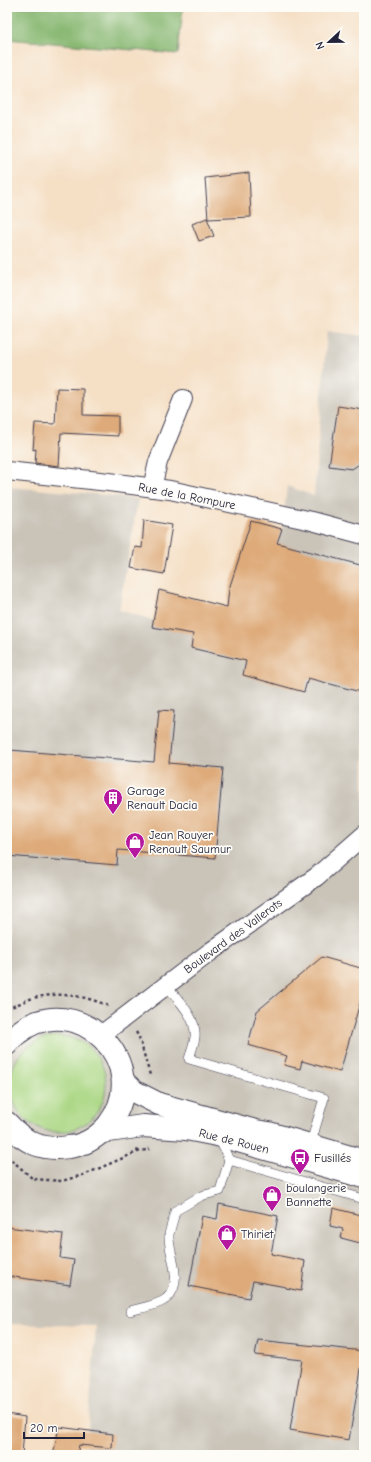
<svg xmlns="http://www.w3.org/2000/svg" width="371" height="1462" font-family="'Comic Neue',sans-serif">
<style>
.industrial{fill:#c9c3b8}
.green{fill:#abd784;stroke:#667c60}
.forest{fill:#88b872;stroke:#556d56}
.building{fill:#deaa79}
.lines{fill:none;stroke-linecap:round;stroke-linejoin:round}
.service-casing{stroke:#423e50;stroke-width:10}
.minor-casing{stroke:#423e50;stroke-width:20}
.secondary-casing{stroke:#423e50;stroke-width:24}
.path{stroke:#423e50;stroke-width:2.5;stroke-dasharray:3 3;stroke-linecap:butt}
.service{stroke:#fff;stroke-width:9}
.minor{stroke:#fff;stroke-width:18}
.secondary{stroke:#fff;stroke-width:22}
.labels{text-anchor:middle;stroke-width:3.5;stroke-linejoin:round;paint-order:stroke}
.street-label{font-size:12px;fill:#22223b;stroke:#fdfcf7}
.poi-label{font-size:12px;fill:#22223b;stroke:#fdfcf7;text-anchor:start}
</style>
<rect width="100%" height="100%" fill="#fdfcf7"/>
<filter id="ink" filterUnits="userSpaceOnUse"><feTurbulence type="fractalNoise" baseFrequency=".025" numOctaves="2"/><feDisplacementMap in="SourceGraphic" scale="8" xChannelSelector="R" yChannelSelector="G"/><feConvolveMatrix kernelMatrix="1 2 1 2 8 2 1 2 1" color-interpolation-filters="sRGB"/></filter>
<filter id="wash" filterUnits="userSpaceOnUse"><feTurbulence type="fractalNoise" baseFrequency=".012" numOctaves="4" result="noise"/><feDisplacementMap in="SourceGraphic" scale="16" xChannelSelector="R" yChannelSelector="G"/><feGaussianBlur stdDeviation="0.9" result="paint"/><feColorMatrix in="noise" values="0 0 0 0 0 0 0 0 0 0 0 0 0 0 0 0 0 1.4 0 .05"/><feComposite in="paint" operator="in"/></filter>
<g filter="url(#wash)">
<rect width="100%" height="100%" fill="#f5dfc5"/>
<polygon class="industrial" points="327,331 364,336 364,1455 86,1455 96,1326 7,1324 7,487 96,494 138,499 119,610 247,649 282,528 287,486 314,496"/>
<circle class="green" cx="58" cy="1084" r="48"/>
<polygon class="forest" points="7,7 183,7 178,54 7,39"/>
<g id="blocks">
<g class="building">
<polygon points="249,173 251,217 208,219 205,178"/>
<polygon points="207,218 214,236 199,241 192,224"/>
<polygon points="57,388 83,389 83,415 118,416 118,436 61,433 59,466 35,463 36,449 33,450 35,423 55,424"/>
<polygon points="338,406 364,410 364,461 352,469 329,466"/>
<polygon points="144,520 172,525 164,574 131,568 135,547 142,548"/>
<polygon points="251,521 282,529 277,543 364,566 364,693 308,678 304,692 243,675 246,661 191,648 193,634 152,627 159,590 227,607 229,589"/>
<polygon points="159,710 174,711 169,763 223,768 215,858 118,850 117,865 7,856 7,781 10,750 154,762"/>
<polygon points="322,957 364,969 364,989 340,1072 302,1061 300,1069 284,1065 287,1056 248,1045 257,1011"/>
<polygon points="219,1204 278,1216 271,1254 305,1261 301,1291 286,1288 286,1287 253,1281 249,1298 189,1286 202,1216 217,1219"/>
<polygon points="333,1208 364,1216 364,1244 341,1238 343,1229 330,1226"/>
<polygon points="7,1227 63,1234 60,1258 74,1260 70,1285 7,1276"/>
<polygon points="258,1340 364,1351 349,1440 290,1430 302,1360 255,1355"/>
<polygon points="7,1414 25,1417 22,1455 7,1455"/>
<polygon points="59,1427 113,1434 112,1448 79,1445 77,1455 53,1455"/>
</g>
</g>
</g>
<g filter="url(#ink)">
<use href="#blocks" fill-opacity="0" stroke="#423e50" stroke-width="1"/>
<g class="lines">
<defs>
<g id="service">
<path d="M166,985C177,999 197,1017 195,1037C194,1044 191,1052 189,1059L324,1098L310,1146"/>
<polyline points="219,1138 229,1160 364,1199"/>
<path d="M130,1311C140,1308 160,1305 167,1298C185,1281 168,1255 169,1235C170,1228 174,1219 175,1211L201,1196L220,1191L229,1160"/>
</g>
<g id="minor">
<polyline points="7,471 109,482 170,490 312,521 364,535"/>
<polyline points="152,488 158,462 183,399"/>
<polyline points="101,1035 210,952 316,877 364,835"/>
</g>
<g id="secondary">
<path d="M7,1044C10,1040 14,1036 18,1033C77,986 156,1065 108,1125C98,1137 85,1145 69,1147C42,1151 25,1143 7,1123"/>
<polyline points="123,1081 135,1092 159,1104 256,1131 269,1133 364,1161"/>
<polyline points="102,1132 143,1126 186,1129 217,1135 364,1177"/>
</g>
</defs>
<use href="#service" class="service-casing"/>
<use href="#minor" class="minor-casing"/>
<use href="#secondary" class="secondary-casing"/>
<g class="path">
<path d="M7,1009C14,1006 22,1002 30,999C55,991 85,995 108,1006"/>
<polyline points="136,1032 139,1037 150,1075"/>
<polyline points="137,1152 150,1149"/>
<polyline points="7,1156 33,1179 62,1181 86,1174 137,1152 138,1149"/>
</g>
<use href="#service" class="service"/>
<use href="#minor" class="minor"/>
<use href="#secondary" class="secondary"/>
</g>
</g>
<defs>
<symbol id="building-pin" viewBox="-11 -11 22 30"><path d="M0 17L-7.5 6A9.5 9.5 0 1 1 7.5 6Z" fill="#b5179e" stroke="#fdfcf7"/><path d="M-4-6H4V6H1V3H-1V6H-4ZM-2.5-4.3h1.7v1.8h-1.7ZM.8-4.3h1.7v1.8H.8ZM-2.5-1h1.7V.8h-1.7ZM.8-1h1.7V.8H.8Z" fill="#fff"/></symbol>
<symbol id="shop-pin" viewBox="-11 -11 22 30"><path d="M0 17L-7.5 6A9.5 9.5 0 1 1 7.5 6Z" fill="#b5179e" stroke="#fdfcf7"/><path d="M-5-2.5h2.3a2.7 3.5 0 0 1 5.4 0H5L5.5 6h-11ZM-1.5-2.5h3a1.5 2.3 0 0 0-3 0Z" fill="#fff"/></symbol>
<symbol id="bus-pin" viewBox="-11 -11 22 30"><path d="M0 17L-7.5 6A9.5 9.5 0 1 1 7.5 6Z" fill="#b5179e" stroke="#fdfcf7"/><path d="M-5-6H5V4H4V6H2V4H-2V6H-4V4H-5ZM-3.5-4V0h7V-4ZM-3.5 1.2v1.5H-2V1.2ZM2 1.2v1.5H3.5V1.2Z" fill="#fff"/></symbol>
</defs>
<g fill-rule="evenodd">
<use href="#building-pin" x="102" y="787" width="22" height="30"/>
<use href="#shop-pin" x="124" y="831" width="22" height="30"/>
<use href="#bus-pin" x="289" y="1147" width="22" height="30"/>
<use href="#shop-pin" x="261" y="1184" width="22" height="30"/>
<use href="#shop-pin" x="216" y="1223" width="22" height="30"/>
</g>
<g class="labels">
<g class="street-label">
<text transform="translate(187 496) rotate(11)" y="4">Rue de la Rompure</text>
<text transform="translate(233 936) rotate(-36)" y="4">Boulevard des Vallerots</text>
<text transform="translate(234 1141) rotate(14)" y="4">Rue de Rouen</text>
</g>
<g class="poi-label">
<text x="127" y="795">Garage<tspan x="127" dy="14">Renault Dacia</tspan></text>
<text x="149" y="839">Jean Rouyer<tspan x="149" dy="14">Renault Saumur</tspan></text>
<text x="314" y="1162">Fusillés</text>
<text x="286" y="1192">boulangerie<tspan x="286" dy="14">Bannette</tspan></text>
<text x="241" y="1238">Thiriet</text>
</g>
</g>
<rect width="371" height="1462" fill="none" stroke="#fdfcf7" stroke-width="24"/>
<g transform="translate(329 42) rotate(248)" stroke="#fdfcf7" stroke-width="3" paint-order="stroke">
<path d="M0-3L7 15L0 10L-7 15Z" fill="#22223b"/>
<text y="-6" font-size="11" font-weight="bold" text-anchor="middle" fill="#22223b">N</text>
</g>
<path d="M24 1432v6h60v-6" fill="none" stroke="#22223b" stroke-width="2"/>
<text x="30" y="1432" font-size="12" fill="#22223b" stroke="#fdfcf7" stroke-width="3" paint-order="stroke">20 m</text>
</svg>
